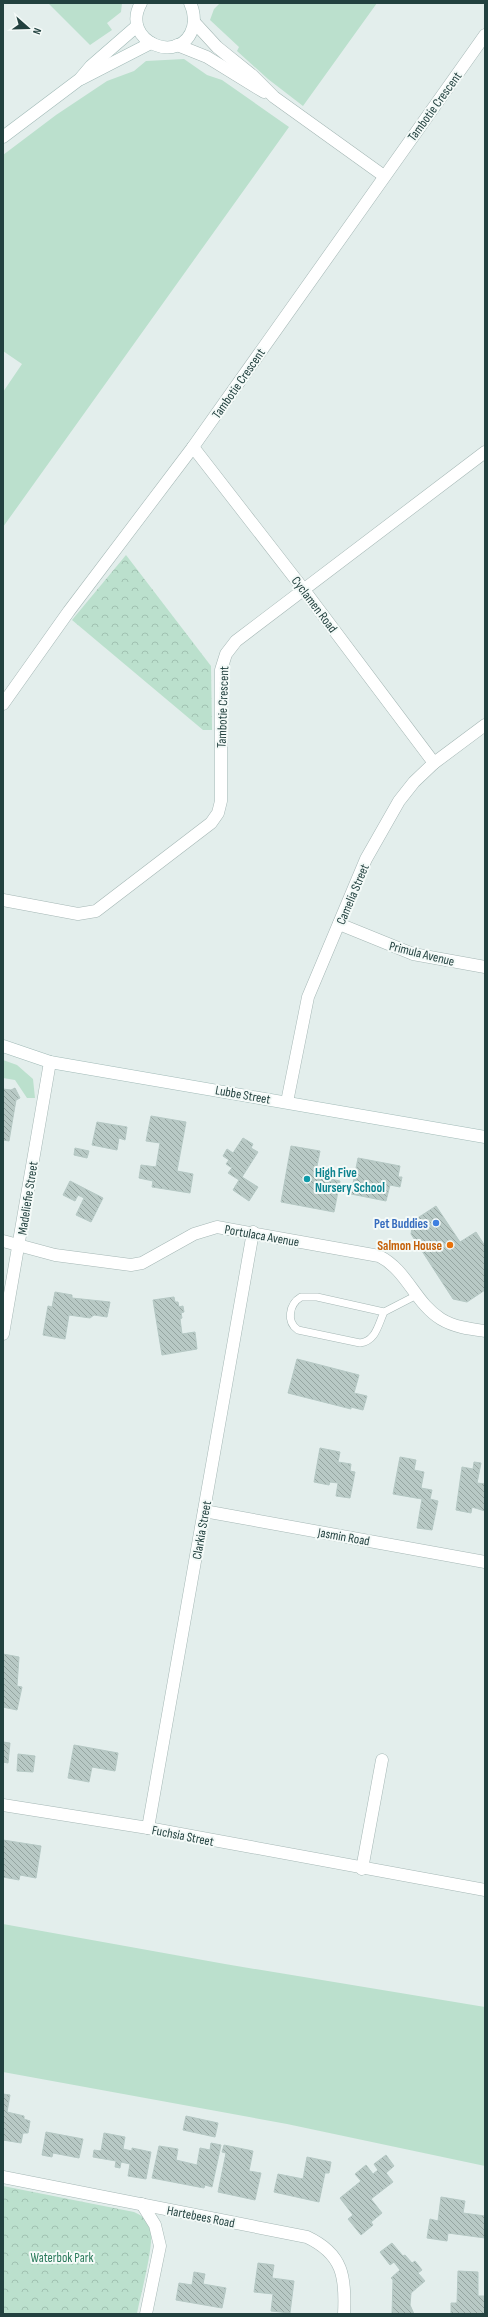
<svg xmlns="http://www.w3.org/2000/svg" width="488" height="2317" font-family="'Sofia Sans Condensed',sans-serif">
<style>
.grass{fill:#bbe0cd}
.park{fill:url(#park-crowns)}
.building{fill:url(#building-back-hatch);stroke:#b5c8c4}
.lines{fill:none;stroke-linecap:round;stroke-linejoin:round}
.service-casing{stroke:#a5b7b5;stroke-width:8}
.minor-casing{stroke:#a5b7b5;stroke-width:13}
.secondary-casing{stroke:#a1bab7;stroke-width:13}
.service{stroke:#fff;stroke-width:7}
.minor{stroke:#fff;stroke-width:12}
.secondary{stroke:#fff;stroke-width:12}
.culture-dot{fill:#0f9aa8;stroke:#f4faf8;stroke-width:1.5}
.shop-dot{fill:#3f7fe0;stroke:#f4faf8;stroke-width:1.5}
.food-dot{fill:#e8710a;stroke:#f4faf8;stroke-width:1.5}
.labels{text-anchor:middle;stroke-width:4;stroke-linejoin:round;paint-order:stroke}
.street-label{font-size:13px;fill:#22413f;stroke:#f4faf8}
.culture-label{font-size:13px;font-weight:bold;fill:#0d838f;stroke:#f4faf8;text-anchor:start}
.shop-label{font-size:13px;font-weight:bold;fill:#366cbe;stroke:#f4faf8;text-anchor:end}
.food-label{font-size:13px;font-weight:bold;fill:#c56008;stroke:#f4faf8;text-anchor:end}
.park-label{font-size:13px;fill:#297a5a;stroke:#f4faf8}
</style>
<defs>
<pattern id="park-crowns" width="20" height="18" patternUnits="userSpaceOnUse"><rect width="20" height="18" fill="#bbe0cd"/><path d="M2 6a3 3 0 1 1 6 0M12 15a3 3 0 1 1 6 0" fill="none" stroke="#a0c1b1"/></pattern>
<pattern id="building-back-hatch" width="6" height="6" patternUnits="userSpaceOnUse"><rect width="6" height="6" fill="#b8c9c5"/><path d="M-1 5l2 2M0 0l6 6M5-1l2 2" fill="none" stroke="#95a5a1"/></pattern>
</defs>
<rect width="100%" height="100%" fill="#e3eeec"/>
<g class="grass">
<polygon points="48,3 122,3 121,12 107,23 112,30 90,45"/>
<polygon points="220,3 377,3 303,106 268,79 237,51 239,47 210,20 214,9"/>
<polygon points="184,59 207,75 222,80 289,127 3,527 3,392 22,364 3,351 3,155 56,115 107,81 134,71 146,61"/>
<polygon points="3,1060 17,1065 33,1079 35,1098 27,1098 15,1080 3,1078"/>
<polygon points="3,1924 225,1964 485,2007 485,2166 287,2124 3,2072"/>
</g>
<g class="park">
<polygon points="126,555 211,666 212,730 203,730 72,620"/>
<path d="M3,2186L134,2212C141,2215 147,2219 150,2226C156,2241 140,2296 137,2314H3Z"/>
</g>
<g class="building">
<polygon points="15,1088 20,1098 16,1100 9,1141 3,1140 3,1089 11,1090"/>
<polygon points="151,1116 186,1122 177,1171 193,1174 190,1193 152,1187 153,1181 139,1178 141,1165 156,1167 160,1143 146,1141"/>
<polygon points="97,1122 127,1127 125,1140 119,1138 117,1150 92,1145"/>
<polygon points="243,1138 253,1144 251,1148 258,1152 242,1177 258,1187 249,1201 233,1190 239,1180 228,1173 232,1168 226,1164 229,1160 223,1156 227,1149 233,1153"/>
<polygon points="291,1146 320,1151 315,1176 340,1181 334,1212 281,1202"/>
<polygon points="75,1148 89,1151 87,1158 74,1155"/>
<polygon points="358,1158 400,1166 398,1177 402,1177 400,1187 390,1185 386,1201 351,1194"/>
<polygon points="70,1181 103,1198 91,1222 76,1215 84,1198 78,1195 75,1201 63,1195"/>
<polygon points="436,1206 460,1242 476,1232 485,1246 485,1290 467,1302 453,1299 411,1234 413,1221"/>
<polygon points="55,1292 72,1295 72,1298 110,1302 107,1317 94,1315 90,1318 69,1315 65,1339 43,1335 48,1306 52,1307"/>
<polygon points="174,1297 175,1302 178,1302 179,1307 183,1306 184,1312 181,1313 182,1318 180,1319 182,1334 195,1332 197,1349 162,1355 153,1300"/>
<polygon points="297,1359 359,1375 354,1393 367,1396 363,1410 351,1407 351,1409 288,1393"/>
<polygon points="320,1448 340,1452 338,1462 351,1464 350,1471 355,1472 350,1498 336,1496 338,1483 330,1482 329,1485 314,1482"/>
<polygon points="400,1457 416,1460 414,1470 424,1472 421,1488 432,1490 430,1499 438,1501 432,1530 417,1528 422,1499 393,1494"/>
<polygon points="474,1462 481,1463 477,1483 485,1484 485,1511 472,1507 471,1513 456,1510 462,1467 473,1469"/>
<polygon points="3,1654 19,1657 17,1686 22,1687 17,1710 3,1707"/>
<polygon points="3,1742 10,1743 8,1763 3,1762"/>
<polygon points="74,1745 118,1753 115,1771 92,1767 89,1782 68,1778"/>
<polygon points="18,1754 35,1756 33,1772 17,1771"/>
<polygon points="3,1840 41,1846 36,1878 20,1875 19,1880 3,1877"/>
<polygon points="3,2094 10,2095 7,2112 24,2116 24,2119 30,2121 28,2133 23,2133 21,2143 3,2140"/>
<polygon points="186,2116 218,2123 215,2137 183,2130"/>
<polygon points="46,2132 83,2139 79,2158 53,2153 52,2157 42,2155"/>
<polygon points="104,2133 125,2137 123,2149 132,2151 132,2148 151,2152 146,2179 128,2176 130,2164 121,2162 120,2168 115,2167 116,2161 93,2157 94,2150 101,2151"/>
<polygon points="211,2143 221,2145 212,2187 205,2185 204,2188 152,2178 159,2146 178,2149 176,2160 197,2165 200,2148 210,2150"/>
<polygon points="224,2145 253,2151 249,2171 261,2173 255,2200 218,2192 226,2153 222,2152"/>
<polygon points="386,2155 394,2166 386,2173 393,2182 371,2199 382,2213 371,2222 373,2225 361,2235 348,2219 353,2215 340,2198 361,2181 355,2174 366,2165 373,2174 378,2170 374,2164"/>
<polygon points="307,2157 331,2162 329,2173 325,2173 319,2202 274,2192 278,2174 303,2179"/>
<polygon points="441,2197 465,2201 463,2213 485,2216 485,2238 448,2233 447,2241 427,2238 430,2219 438,2221"/>
<polygon points="392,2243 403,2256 405,2255 412,2263 415,2261 422,2270 418,2273 425,2281 411,2293 410,2305 414,2314 392,2314 393,2280 391,2278 400,2270 394,2262 390,2265 380,2252"/>
<polygon points="258,2263 274,2265 272,2278 294,2281 290,2313 271,2311 273,2294 254,2292"/>
<polygon points="458,2271 478,2272 478,2296 485,2296 485,2314 451,2314 451,2303 457,2303"/>
<polygon points="194,2272 205,2274 203,2284 226,2288 222,2308 176,2300 179,2283 192,2285"/>
</g>
<g class="lines">
<defs>
<path id="service" d="M384,1312C378,1325 376,1341 360,1343L298,1330C286,1322 289,1304 301,1297H317L384,1312L417,1295"/>
<g id="minor">
<polyline points="194,22 217,47 253,76 274,97 384,176"/>
<polyline points="177,45 207,57 264,92"/>
<polyline points="193,447 304,590 434,763"/>
<polyline points="3,704 69,611 193,447 485,35"/>
<polyline points="3,900 78,914 96,911 211,823 218,813 221,801 221,670 226,654 236,641 485,452"/>
<polyline points="339,924 413,954 485,967"/>
<polyline points="287,1102 308,997 366,859 399,801 414,782 434,763 485,725"/>
<path d="M3,1241L55,1255L131,1265L142,1263L194,1234L217,1227L379,1256C407,1270 415,1303 441,1319C454,1327 470,1329 485,1331"/>
<polyline points="3,1334 50,1062"/>
<polyline points="204,1511 485,1562"/>
<polyline points="3,1805 148,1828 485,1890"/>
<polyline points="148,1828 253,1232"/>
<polyline points="362,1869 382,1760"/>
<path d="M3,2177L307,2237C343,2254 346,2277 344,2314"/>
<polyline points="142,2204 155,2225 160,2246 146,2314"/>
</g>
<g id="secondary">
<path d="M141,3C119,42 182,67 193,27C195,18 194,11 190,3"/>
<polyline points="81,79 151,43"/>
<polyline points="3,137 80,79 91,66 137,26"/>
<polyline points="3,1046 50,1062 485,1137"/>
</g>
</defs>
<use href="#service" class="service-casing"/>
<use href="#minor" class="minor-casing"/>
<use href="#secondary" class="secondary-casing"/>
<use href="#service" class="service"/>
<use href="#minor" class="minor"/>
<use href="#secondary" class="secondary"/>
</g>
<circle class="culture-dot" cx="307" cy="1179" r="4"/>
<circle class="shop-dot" cx="436" cy="1223" r="4"/>
<circle class="food-dot" cx="450" cy="1245" r="4"/>
<g class="labels">
<g class="street-label">
<text transform="translate(434 106) rotate(-54)" y="5">Tambotie Crescent</text>
<text transform="translate(238 383) rotate(-55)" y="5">Tambotie Crescent</text>
<text transform="translate(315 604) rotate(53)" y="5">Cyclamen Road</text>
<text transform="translate(222 707) rotate(-88)" y="5">Tambotie Crescent</text>
<text transform="translate(352 894) rotate(-67)" y="5">Camelia Street</text>
<text transform="translate(422 953) rotate(14)" y="5">Primula Avenue</text>
<text transform="translate(243 1094) rotate(10)" y="5">Lubbe Street</text>
<text transform="translate(27 1198) rotate(-81)" y="5">Madeliefie Street</text>
<text transform="translate(262 1235) rotate(10)" y="5">Portulaca Avenue</text>
<text transform="translate(201 1530) rotate(-80)" y="5">Clarkia Street</text>
<text transform="translate(344 1536) rotate(10)" y="5">Jasmin Road</text>
<text transform="translate(183 1835) rotate(11)" y="5">Fuchsia Street</text>
<text transform="translate(201 2216) rotate(11)" y="5">Hartebees Road</text>
</g>
<g class="culture-label">
<text x="315" y="1177">High Five<tspan x="315" dy="15">Nursery School</tspan></text>
</g>
<g class="shop-label">
<text x="428" y="1228">Pet Buddies</text>
</g>
<g class="food-label">
<text x="442" y="1250">Salmon House</text>
</g>
<g class="park-label">
<text x="62" y="2262">Waterbok Park</text>
</g>
</g>
<rect width="488" height="2317" fill="none" stroke="#22413f" stroke-width="8"/>
<g transform="translate(28 28) rotate(110)" stroke="#f4faf8" stroke-width="3" paint-order="stroke">
<path d="M0-3L7 15L0 10L-7 15Z" fill="#22413f"/>
<text y="-6" font-size="11" font-weight="bold" text-anchor="middle" fill="#22413f">N</text>
</g>
</svg>
